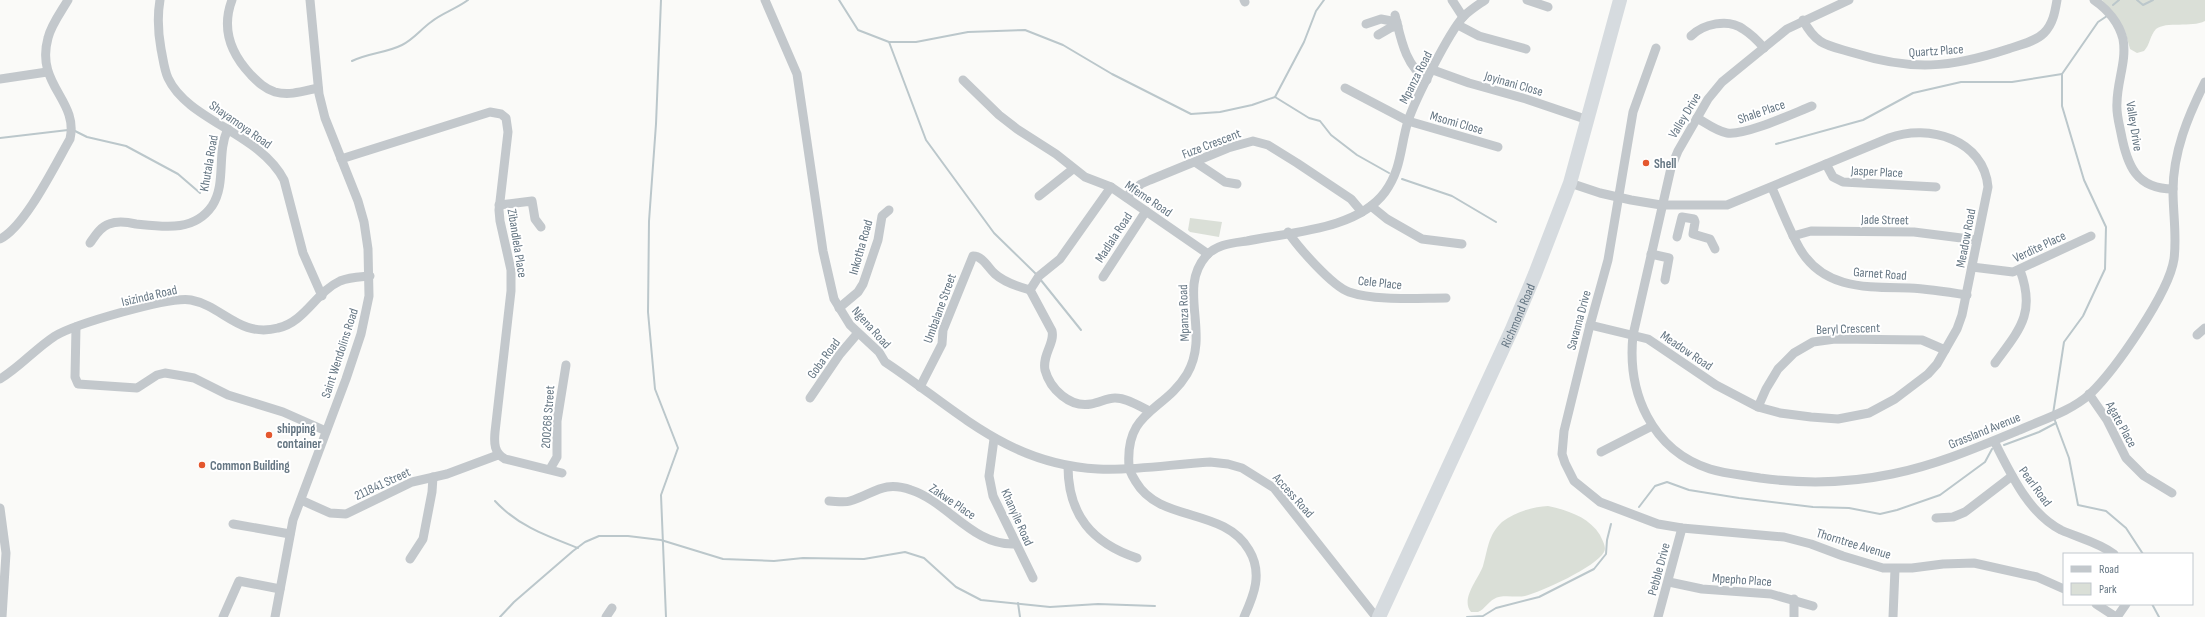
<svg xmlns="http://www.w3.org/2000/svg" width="2205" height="617" font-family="'Sofia Sans Condensed',sans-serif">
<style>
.green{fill:#dadfd7}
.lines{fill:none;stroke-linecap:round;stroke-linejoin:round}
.stream{stroke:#bbc7cb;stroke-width:2}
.minor{stroke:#c3c8cc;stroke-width:9}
.highway{stroke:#d6dbdf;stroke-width:14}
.poi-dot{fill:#e4572e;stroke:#fff;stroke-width:1.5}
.labels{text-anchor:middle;stroke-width:4;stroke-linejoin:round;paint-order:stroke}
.street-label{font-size:13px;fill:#657683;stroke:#fff}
.poi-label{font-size:13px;font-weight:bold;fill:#657683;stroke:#fff;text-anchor:start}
</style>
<rect width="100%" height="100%" fill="#fafaf8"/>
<g class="green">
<path d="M2102,0H2205V21C2191,28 2166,21 2156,29C2150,35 2150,45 2144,51L2137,53L2130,49L2125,31Z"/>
<polygon points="1190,218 1222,222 1219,237 1190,232 1188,230"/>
<path d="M1548,506C1567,510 1589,517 1600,535C1602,540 1607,547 1604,552C1596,567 1541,592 1525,596C1516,598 1502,594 1494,599C1488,602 1485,609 1478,612H1471C1460,599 1479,578 1483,566C1488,549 1488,535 1502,522C1515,512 1532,507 1548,506Z"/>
</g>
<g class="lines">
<g class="stream">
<polyline points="661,0 656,124 649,221 648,312 655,389 678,448 661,495 666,617"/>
<polyline points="839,0 858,30 889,42 916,42 968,32 1025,30 1063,45 1112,74 1191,114 1220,112 1252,105 1275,97 1304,42 1316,11 1324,0"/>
<polyline points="2137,0 2143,5 2153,0"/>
<polyline points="2113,5 2119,0"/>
<polyline points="889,42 926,140 994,233 1036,274"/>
<path d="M352,61C368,53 386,53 402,45C414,39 420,30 431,22C442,13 456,9 468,0"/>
<polyline points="1275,97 1309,118 1320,121 1331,135 1357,155 1389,173"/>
<polyline points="73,130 87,137 126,146 178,174 200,193"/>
<polyline points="0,138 68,130"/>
<polyline points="1776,144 1863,120 1913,93 1961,82 2012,82 2062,74"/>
<polyline points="1402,179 1452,196 1496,222"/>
<polyline points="1040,279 1081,330"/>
<polyline points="2053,414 2064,342 2083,316 2105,269 2106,227 2084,180 2062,106 2062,74 2098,22 2107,16"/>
<polyline points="2054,418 2069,458 2078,505 2106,511 2126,528 2143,554"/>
<polyline points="2004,445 2039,432 2056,423"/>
<path d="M495,501C518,526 547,536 578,548"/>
<polyline points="1639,507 1655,486 1667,482 1689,490 1739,498 1813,507 1849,508 1880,514 1897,510 1940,495 1985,462 1992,449"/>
<polyline points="1018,603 1020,617"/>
<polyline points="2152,604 2159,617"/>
<polyline points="500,617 514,602 573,551 585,542 599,536 628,536 661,540 723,559 774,561 803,558 864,559 905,552 924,558 956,587 981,600 1050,607 1098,604 1155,606"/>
<polyline points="1467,617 1483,616 1496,608 1539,597 1594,569 1606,554 1607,540 1611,524"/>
</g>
<g class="minor">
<path d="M160,0C157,17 158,32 161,49C163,58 164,69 168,78C188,121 260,133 284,180L303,253L322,296"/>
<path d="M232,0C221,29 231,54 251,75C258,82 265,89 275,92C290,96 304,91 318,88"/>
<path d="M765,0L797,74L823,251L834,299L850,325L879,352L885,362C956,409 1006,464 1098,469C1135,471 1173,464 1210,462L1228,464L1242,468L1274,488L1376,617"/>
<polyline points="1244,0 1245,2"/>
<polyline points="1452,0 1463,17"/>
<polyline points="1527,0 1548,7"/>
<path d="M1849,0L1787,29L1722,82L1708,99L1678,151L1671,168L1633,335C1627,392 1651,450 1710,469C1726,474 1743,475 1760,478C1803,484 1849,483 1892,474C1936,465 1976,448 2017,431C2041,420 2070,412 2090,394C2115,370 2169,293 2174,259C2177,237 2173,213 2173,191C2173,152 2188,116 2205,82"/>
<path d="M2094,0C2107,9 2119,23 2123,39C2127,61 2117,81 2117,103C2116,113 2119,123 2121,133C2127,165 2136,189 2173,189"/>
<path d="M1395,15C1401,39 1405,65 1427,80"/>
<path d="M1803,20C1817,46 1827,45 1854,53C1912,71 1950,68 2008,49C2019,45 2035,42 2044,33C2053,24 2055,12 2057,0"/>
<polyline points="1366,24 1381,19 1397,22"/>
<polyline points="1458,25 1479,36 1526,49"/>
<polyline points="1378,35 1390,28 1398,26"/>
<path d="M1691,36C1703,24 1728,18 1743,29C1751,34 1758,41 1764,48"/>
<polyline points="1656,48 1633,112 1608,260 1590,325 1564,431 1562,454 1565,463 1574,481 1600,502 1658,524 1682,528 1784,537 1811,544 1843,556 1883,568 1912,568 1943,564 1974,563 2037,577 2064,589"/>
<polyline points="1433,70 1469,83 1526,99 1588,120"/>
<polyline points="0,79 47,72"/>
<polyline points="963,80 999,115 1017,129 1056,154 1085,177 1111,187 1208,254"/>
<polyline points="1345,88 1408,121 1498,147"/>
<path d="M1697,118C1706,123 1716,131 1727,133C1745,136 1794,113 1812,106"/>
<path d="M341,159L490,112L501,114L506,118L508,132L499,210L500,221L511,270V291L495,432C494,443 494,453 505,459L562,473"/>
<polyline points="1195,162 1225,182 1237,184"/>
<polyline points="1826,164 1833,177 1843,182 1936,187"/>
<path d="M1570,183L1600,193L1631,200L1661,205H1727L1889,138C1929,123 1984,140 1988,187L1962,315L1957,329L1937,364L1928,374L1895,399L1869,413L1838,419L1811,417L1780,413L1758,407L1716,385L1648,339L1590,325"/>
<path d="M1111,187L1060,259L1039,276L1030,290L1052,331C1055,343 1042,355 1045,370C1050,389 1070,408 1091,404C1099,403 1107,398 1115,398C1127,398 1139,406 1149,411"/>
<path d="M1772,188C1781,208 1789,230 1800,249C1824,290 1868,287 1909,288C1928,289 1948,292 1967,295"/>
<polyline points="1039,196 1073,169"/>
<polyline points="1126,197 1141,184 1150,180 1228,148 1253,141 1268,145 1297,163 1351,199 1362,212"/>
<polyline points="499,205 532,201 535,219 541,227"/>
<polyline points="1371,206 1387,219 1422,239 1462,244"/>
<path d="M1288,232C1298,247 1332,286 1349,292C1375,301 1417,298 1446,298"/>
<polyline points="1793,236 1811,231 1914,232 1977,240"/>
<polyline points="1677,237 1682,217 1694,219 1695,222 1693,234 1710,239 1715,249"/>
<path d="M0,239C25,227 55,165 70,139C79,100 35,85 48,38C51,25 61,12 68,0"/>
<path d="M90,243C95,236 100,227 109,224C117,221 127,222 136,224C164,227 194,232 212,206C227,183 216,153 228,129"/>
<polyline points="1651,254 1669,258 1665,280"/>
<polyline points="1972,267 2013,272 2091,236"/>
<polyline points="1103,277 1146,211"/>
<polyline points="839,308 858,292 863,284 878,240 882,216 889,210"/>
<polyline points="76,327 75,377 78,384 137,388 157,375 165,373 183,376 194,378 228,395 283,412 326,431"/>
<polyline points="2197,335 2205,328"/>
<path d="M1995,363C2020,329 2036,313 2020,270"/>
<path d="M0,379C20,367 35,349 55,336C75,324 170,296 191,300C223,306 239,338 278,328C305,322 316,292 340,281C350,277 360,277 370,276"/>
<path d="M920,387L942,344L943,330L973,256C983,256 988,268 995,274C1004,282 1019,287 1030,290"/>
<polyline points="2089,394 2107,420 2126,458 2144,476 2172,493"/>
<polyline points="810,398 840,354 857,334"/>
<polyline points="1758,407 1766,389 1778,369 1794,353 1813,342 1835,339 1922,340 1945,350"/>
<polyline points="994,439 989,476 993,496 1033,578"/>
<path d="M1994,441C2010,472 2028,513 2061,530C2079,538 2098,542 2114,554"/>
<polyline points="1601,452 1652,426"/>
<path d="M1068,466C1068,515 1092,543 1137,558"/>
<polyline points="550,469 557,457 557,421 566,365"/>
<polyline points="301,500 330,513 346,514 412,482 447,474 498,455"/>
<path d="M829,501C835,501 844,503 850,501C874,494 883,480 911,490C948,502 973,546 1015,544"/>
<polyline points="0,508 6,553 2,617"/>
<polyline points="1936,518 1953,517 1965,512 2012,476"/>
<polyline points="233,524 290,534"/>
<polyline points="410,559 423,539 432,492 433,477"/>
<polyline points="1669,582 1702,589 1771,594 1813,606"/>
<polyline points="2096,604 2116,617"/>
<polyline points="223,617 239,581 280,589"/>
<polyline points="275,617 293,520 346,379 361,334 369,296 368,249 364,222 358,201 325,118 319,94 310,0"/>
<polyline points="606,617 612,608"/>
<path d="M1244,617C1254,595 1263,573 1249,550C1224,507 1160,523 1136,482C1133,477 1129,471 1129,466C1125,410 1164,412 1187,374C1211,333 1177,289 1206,256C1216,244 1233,243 1247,241C1290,232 1357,230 1385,192C1402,168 1400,147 1408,121C1415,100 1449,32 1464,16C1470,10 1478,5 1485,0"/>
<polyline points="1658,617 1682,528"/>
<polyline points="1794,617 1794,599"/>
<polyline points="1893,617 1895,569"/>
<polyline points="2117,617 2126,604"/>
</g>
<path class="highway" id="s1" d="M1379,617L1512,329L1535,274L1570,183L1620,0"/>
</g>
<g class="poi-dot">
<circle cx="1646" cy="163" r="4"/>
<circle cx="269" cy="435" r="4"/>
<circle cx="202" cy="465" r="4"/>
</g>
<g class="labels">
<g class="street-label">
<text transform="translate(1936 50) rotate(-4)" y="5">Quartz Place</text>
<text transform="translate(1415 77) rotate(-63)" y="5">Mpanza Road</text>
<text transform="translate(1514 83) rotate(16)" y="5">Joyinani Close</text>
<text transform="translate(1761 111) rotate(-19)" y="5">Shale Place</text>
<text transform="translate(1684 115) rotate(-59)" y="5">Valley Drive</text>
<text transform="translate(1457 122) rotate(16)" y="5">Msomi Close</text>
<text transform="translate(241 124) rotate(35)" y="5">Shayamoya Road</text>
<text transform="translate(2135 126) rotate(81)" y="5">Valley Drive</text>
<text transform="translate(1211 143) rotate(-21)" y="5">Fuze Crescent</text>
<text transform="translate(208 163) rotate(-80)" y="5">Khutala Road</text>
<text transform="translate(1877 171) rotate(3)" y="5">Jasper Place</text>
<text transform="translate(1149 198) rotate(34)" y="5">Mfeme Road</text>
<text transform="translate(1885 219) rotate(1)" y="5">Jade Street</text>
<text transform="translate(1113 237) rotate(-57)" y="5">Madlala Road</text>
<text transform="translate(1965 238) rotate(-79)" y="5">Meadow Road</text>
<text transform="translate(518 243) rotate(81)" y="5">Zibandlela Place</text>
<text transform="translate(2039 246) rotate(-25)" y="5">Verdite Place</text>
<text transform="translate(860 247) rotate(-74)" y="5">Inkotha Road</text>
<text transform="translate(1880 273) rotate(4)" y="5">Garnet Road</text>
<text transform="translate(1380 282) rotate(6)" y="5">Cele Place</text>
<text transform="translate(149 295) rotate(-13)" y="5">Isizinda Road</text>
<text transform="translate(939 308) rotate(-70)" y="5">Umbalane Street</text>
<text transform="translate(1183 313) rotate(-92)" y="5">Mpanza Road</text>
<text dy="5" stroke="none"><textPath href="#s1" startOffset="332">Richmond Road</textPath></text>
<text transform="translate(1578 320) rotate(-75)" y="5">Savanna Drive</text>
<text transform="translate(872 327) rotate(48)" y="5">Ngena Road</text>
<text transform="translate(1848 328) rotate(-2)" y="5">Beryl Crescent</text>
<text transform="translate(1687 350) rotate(34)" y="5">Meadow Road</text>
<text transform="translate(339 353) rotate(-72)" y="5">Saint Wendolins Road</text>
<text transform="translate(823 358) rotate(-54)" y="5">Goba Road</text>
<text transform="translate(547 417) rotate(-86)" y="5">200268 Street</text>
<text transform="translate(2122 424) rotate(61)" y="5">Agate Place</text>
<text transform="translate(1984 430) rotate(-22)" y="5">Grassland Avenue</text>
<text transform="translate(382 483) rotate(-25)" y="5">211841 Street</text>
<text transform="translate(2036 486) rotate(54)" y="5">Pearl Road</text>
<text transform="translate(1294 495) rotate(48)" y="5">Access Road</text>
<text transform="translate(953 501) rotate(34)" y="5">Zakwe Place</text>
<text transform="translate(1018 517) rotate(66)" y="5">Khanyile Road</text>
<text transform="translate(1854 543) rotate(17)" y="5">Thorntree Avenue</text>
<text transform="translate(1658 569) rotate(-75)" y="5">Pebble Drive</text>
<text transform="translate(1742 579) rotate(4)" y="5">Mpepho Place</text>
</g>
<g class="poi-label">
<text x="1654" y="168">Shell</text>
<text x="277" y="433">shipping<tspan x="277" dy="15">container</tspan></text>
<text x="210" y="470">Common Building</text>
</g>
</g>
<rect x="2063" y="553" width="130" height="52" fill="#ffffff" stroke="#c1c8cd"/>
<rect x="2071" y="566" width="20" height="6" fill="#c3c8cc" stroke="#c1c8cd"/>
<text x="2099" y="573" font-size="12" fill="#657683">Road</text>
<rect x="2071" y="583" width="20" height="12" fill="#dadfd7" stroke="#c1c8cd"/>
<text x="2099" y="593" font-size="12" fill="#657683">Park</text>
</svg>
